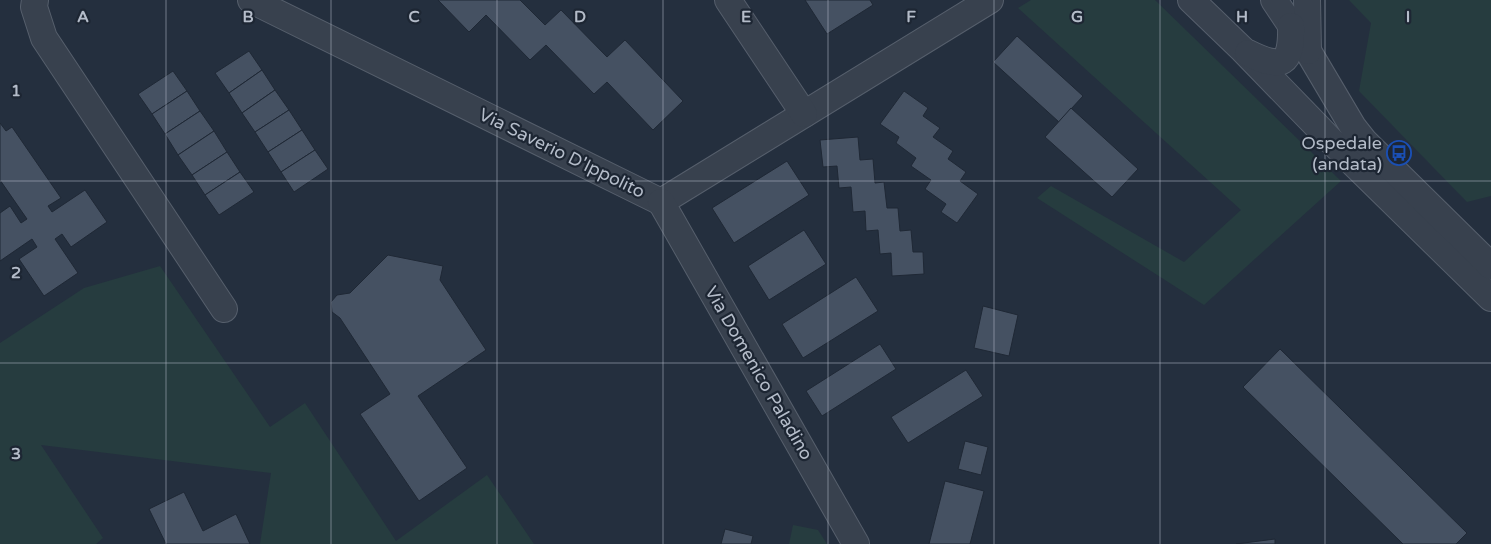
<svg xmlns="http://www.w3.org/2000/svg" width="1491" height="544" font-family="'Varela Round',sans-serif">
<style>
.green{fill:#263c3f}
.building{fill:#455162;stroke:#1f2835}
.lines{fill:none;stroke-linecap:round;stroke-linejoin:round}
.minor-casing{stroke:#565f6c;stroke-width:28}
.minor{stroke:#38414e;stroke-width:26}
.grid{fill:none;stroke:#b4bcc9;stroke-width:1;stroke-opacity:0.55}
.labels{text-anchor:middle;stroke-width:4.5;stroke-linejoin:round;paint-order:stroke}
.poi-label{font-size:18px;fill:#b4bcc9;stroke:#1d2633;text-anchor:end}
.street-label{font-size:18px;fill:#b4bcc9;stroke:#1d2633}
.grid-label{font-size:16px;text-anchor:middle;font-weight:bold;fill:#b4bcc9;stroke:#1d2633;stroke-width:4.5;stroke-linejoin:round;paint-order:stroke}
</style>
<rect width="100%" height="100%" fill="#242f3e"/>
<g class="green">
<polygon points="1031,0 1155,0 1341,181 1204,305 1037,198 1051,186 1184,262 1241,210 1018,8"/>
<polygon points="1349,0 1491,0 1491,196 1467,202 1359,91 1371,23"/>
<polygon points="160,266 270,427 305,403 396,541 487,475 534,544 260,544 271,473 41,445 103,538 96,544 0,544 0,343 84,288"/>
<polygon points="793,525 818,530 827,544 789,544"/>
</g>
<g class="building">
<polygon points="438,0 520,0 545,25 561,10 607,57 625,40 683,101 653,130 607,82 594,94 546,45 530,60 486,15 469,32"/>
<polygon points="805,0 870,0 873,5 827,34"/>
<polygon points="1017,36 1083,96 1059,122 993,62"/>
<polygon points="249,51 262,70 229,93 215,73"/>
<polygon points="262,70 275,90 242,113 229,93"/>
<polygon points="173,71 187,91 152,114 138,94"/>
<polygon points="275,90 289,110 255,132 242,113"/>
<polygon points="187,91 200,111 165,134 152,114"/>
<polygon points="904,91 928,108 923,116 940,128 933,137 953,151 948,159 966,172 960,181 978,194 957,223 941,212 946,204 925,189 931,180 911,166 916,158 896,143 899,137 880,124"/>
<polygon points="1071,108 1138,169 1112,197 1045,137"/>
<polygon points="289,110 302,130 268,152 255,132"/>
<polygon points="200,111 214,131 178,155 165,134"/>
<polygon points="0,123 6,131 12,127 61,198 48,206 52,212 85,190 107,222 71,247 62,234 55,239 78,273 44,296 19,259 37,247 32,239 0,261 0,213 10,206 21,223 27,219 0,180"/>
<polygon points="302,130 315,150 281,172 268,152"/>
<polygon points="214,131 227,152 192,175 178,155"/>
<polygon points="858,137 860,160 873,159 875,183 884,182 887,208 898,208 900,231 911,230 913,252 923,252 924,274 892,276 891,253 880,254 878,230 866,231 865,211 853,212 851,187 839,188 837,166 823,167 820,140"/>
<polygon points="315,150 328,169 294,192 281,172"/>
<polygon points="227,152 240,172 205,195 192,175"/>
<polygon points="787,161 809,195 734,243 712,208"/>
<polygon points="240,172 254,192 219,215 205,195"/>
<polygon points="804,230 826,264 769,300 748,266"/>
<polygon points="388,255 443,266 440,280 486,350 418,396 467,468 419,501 360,414 390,394 340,318 332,312 331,302 337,295 350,293"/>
<polygon points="856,277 878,311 803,358 782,324"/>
<polygon points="983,306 1018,315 1009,356 974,348"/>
<polygon points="880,344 896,369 822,416 806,391"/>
<polygon points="1280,349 1467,533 1456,544 1403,544 1243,387"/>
<polygon points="966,370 983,396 908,443 891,417"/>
<polygon points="965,441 988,447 981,475 958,469"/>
<polygon points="945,481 984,491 970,544 929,544"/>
<polygon points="184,492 203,531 236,514 250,544 166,544 149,509"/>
<polygon points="725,529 753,536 751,544 721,544"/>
<polygon points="1275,539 1275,544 1236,544"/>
</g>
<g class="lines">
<defs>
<g id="minor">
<polyline points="35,0 34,7 44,38 224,309"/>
<polyline points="251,0 661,202 990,0"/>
<polyline points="728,0 804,114"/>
<polyline points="1191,0 1243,50 1348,158 1491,298"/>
<polyline points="1274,0 1308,51 1353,127 1364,141 1491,266"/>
<polyline points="1307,0 1308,51"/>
<path d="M1248,53C1282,70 1292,65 1291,26"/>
<polyline points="661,202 856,544"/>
</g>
</defs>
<use href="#minor" class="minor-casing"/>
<use href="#minor" class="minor"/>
</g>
<path class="grid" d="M166,0V544M331,0V544M497,0V544M663,0V544M828,0V544M994,0V544M1160,0V544M1325,0V544M0,181H1491M0,363H1491"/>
<defs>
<symbol id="bus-ring" viewBox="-11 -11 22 22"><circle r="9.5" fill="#1d2633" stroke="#1a4fb4" stroke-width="1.5"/><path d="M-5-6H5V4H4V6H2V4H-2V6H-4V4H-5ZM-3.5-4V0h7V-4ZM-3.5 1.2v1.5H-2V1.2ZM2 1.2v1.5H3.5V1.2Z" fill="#1a4fb4"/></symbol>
</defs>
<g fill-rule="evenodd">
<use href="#bus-ring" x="1385" y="139" width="28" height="28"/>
</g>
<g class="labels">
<g class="poi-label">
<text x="1382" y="149">Ospedale<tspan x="1382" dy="21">(andata)</tspan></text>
</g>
<g class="street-label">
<text transform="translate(562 153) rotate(26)" y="6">Via Saverio D'Ippolito</text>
<text transform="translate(759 373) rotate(60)" y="6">Via Domenico Paladino</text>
</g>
</g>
<g class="grid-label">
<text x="83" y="22">A</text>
<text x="248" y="22">B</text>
<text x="414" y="22">C</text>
<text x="580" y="22">D</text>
<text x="746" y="22">E</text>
<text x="911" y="22">F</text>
<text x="1077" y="22">G</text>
<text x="1242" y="22">H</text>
<text x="1408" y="22">I</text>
<text x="16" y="96">1</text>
<text x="16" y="278">2</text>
<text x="16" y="459">3</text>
</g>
</svg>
